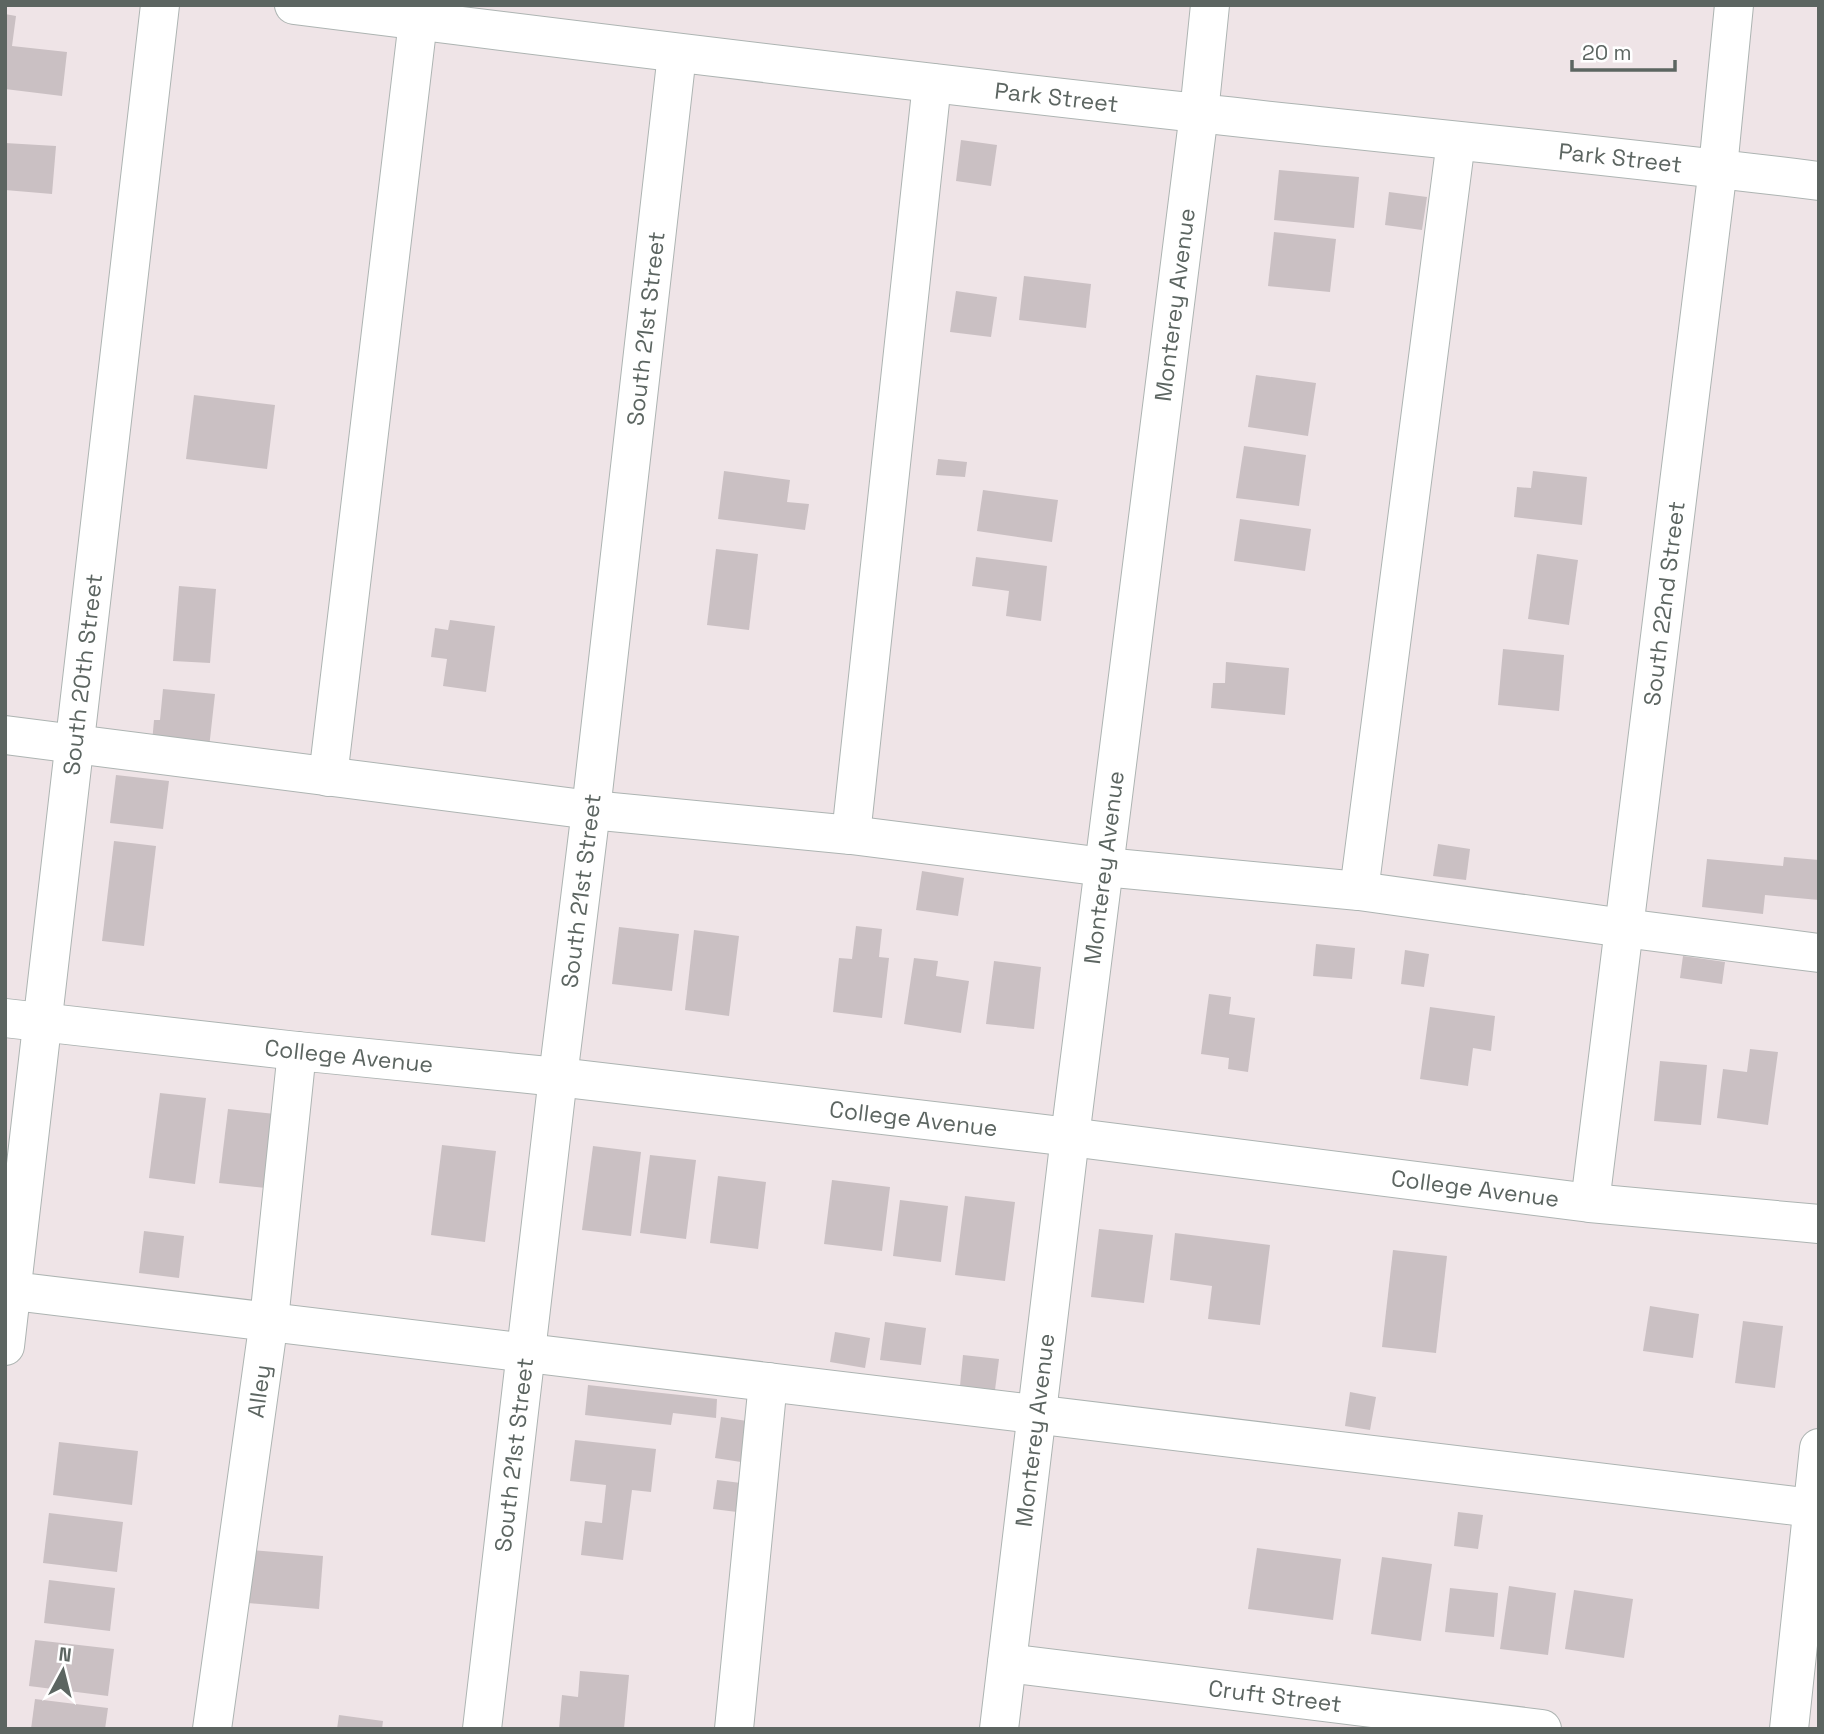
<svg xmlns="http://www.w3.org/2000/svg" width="1824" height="1734" font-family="'Space Grotesk',sans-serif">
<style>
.building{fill:#cac0c3}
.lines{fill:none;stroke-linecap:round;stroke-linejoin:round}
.minor-casing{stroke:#adb4b2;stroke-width:40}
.minor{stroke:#fff;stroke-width:38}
.labels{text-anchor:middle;stroke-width:6;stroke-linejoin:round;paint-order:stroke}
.street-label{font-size:23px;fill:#5c6561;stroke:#fff}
</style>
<rect width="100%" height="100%" fill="#efe4e7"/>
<g class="building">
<polygon points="5,14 16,16 12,46 67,52 62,96 5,89"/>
<polygon points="961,140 997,145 991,186 956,181"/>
<polygon points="5,143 56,146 52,194 5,190"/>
<polygon points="1279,170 1359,177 1354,228 1274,220"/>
<polygon points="1389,192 1427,197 1422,230 1385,225"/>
<polygon points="1274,232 1336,239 1330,292 1268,286"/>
<polygon points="1024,276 1091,284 1086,328 1019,320"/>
<polygon points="956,291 997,297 991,337 950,332"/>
<polygon points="1256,375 1316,383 1308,436 1248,427"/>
<polygon points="194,395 275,405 267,469 186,459"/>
<polygon points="1244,446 1306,455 1299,506 1236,498"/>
<polygon points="938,459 967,462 965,477 936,475"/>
<polygon points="724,471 790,480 787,502 809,504 805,530 718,519"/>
<polygon points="1533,471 1587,477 1582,525 1514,517 1517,487 1531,488"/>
<polygon points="983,490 1058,500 1052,542 977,531"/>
<polygon points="1240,519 1311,529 1305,571 1234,561"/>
<polygon points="716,549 758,554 749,630 707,625"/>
<polygon points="1537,554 1578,560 1569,625 1528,619"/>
<polygon points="976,557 1047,566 1041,621 1006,616 1009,591 972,586"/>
<polygon points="179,586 216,589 210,663 173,661"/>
<polygon points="450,620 495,626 486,692 443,686 447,659 431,657 435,628 448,630"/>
<polygon points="1503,649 1564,655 1559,711 1498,705"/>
<polygon points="1226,662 1289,668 1285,715 1211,708 1213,683 1225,683"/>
<polygon points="163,689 215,694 209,748 152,743 154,720 160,720"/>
<polygon points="116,775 169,781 163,829 110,823"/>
<polygon points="114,841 156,846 144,946 102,941"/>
<polygon points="1438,844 1470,849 1466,880 1433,876"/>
<polygon points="1784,857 1819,860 1819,900 1765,895 1763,914 1702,907 1707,859 1783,866"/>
<polygon points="922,871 964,878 958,916 916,910"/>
<polygon points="856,926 882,929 879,957 889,958 882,1018 833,1012 839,958 852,959"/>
<polygon points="619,927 679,934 672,991 612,984"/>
<polygon points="694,930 739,936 729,1016 685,1010"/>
<polygon points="1316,944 1355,948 1352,979 1313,976"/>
<polygon points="1405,950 1429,954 1424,987 1401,984"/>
<polygon points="1683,956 1725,962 1722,984 1680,978"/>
<polygon points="914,958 938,961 936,976 969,981 961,1033 904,1024"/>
<polygon points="994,961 1041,967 1034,1029 986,1024"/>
<polygon points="1209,994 1231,997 1229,1014 1255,1018 1248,1072 1228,1069 1229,1058 1201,1054"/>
<polygon points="1430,1007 1495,1016 1491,1051 1473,1048 1468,1086 1420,1079"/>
<polygon points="1750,1049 1778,1052 1768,1125 1717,1118 1723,1069 1747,1072"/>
<polygon points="1660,1061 1707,1065 1701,1125 1654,1121"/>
<polygon points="160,1093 206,1098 195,1184 149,1178"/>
<polygon points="228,1109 275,1114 266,1188 219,1183"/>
<polygon points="442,1145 496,1151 485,1242 431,1235"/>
<polygon points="593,1146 641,1152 631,1236 582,1230"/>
<polygon points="650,1155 696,1160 686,1239 640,1233"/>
<polygon points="718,1176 766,1182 758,1249 710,1243"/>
<polygon points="832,1180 890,1187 882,1251 824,1244"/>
<polygon points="965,1196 1015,1202 1005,1281 955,1275"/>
<polygon points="900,1200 948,1206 941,1262 893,1256"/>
<polygon points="1099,1229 1153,1235 1144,1303 1091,1297"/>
<polygon points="144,1231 184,1236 179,1278 139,1273"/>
<polygon points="1175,1233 1270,1245 1260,1325 1208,1319 1212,1286 1170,1280"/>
<polygon points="1393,1250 1447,1256 1436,1353 1382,1347"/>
<polygon points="1650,1306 1699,1314 1693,1358 1643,1351"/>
<polygon points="1743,1321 1783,1326 1775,1388 1735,1383"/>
<polygon points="885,1322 926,1328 921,1365 880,1360"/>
<polygon points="835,1332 870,1338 865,1368 830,1362"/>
<polygon points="963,1355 999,1359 995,1390 960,1386"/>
<polygon points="588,1385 717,1399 716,1418 673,1413 671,1425 585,1415"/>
<polygon points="1350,1392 1376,1397 1370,1430 1345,1426"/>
<polygon points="721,1417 760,1423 754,1464 715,1458"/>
<polygon points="575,1440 656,1449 651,1492 632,1490 623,1560 581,1555 585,1521 602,1523 606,1485 570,1481"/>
<polygon points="59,1442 138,1451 132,1505 53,1495"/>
<polygon points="717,1480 749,1484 745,1513 713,1509"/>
<polygon points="1458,1512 1483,1515 1478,1549 1454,1546"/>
<polygon points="49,1513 123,1522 117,1572 43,1563"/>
<polygon points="1257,1548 1341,1559 1333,1620 1248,1609"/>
<polygon points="252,1550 323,1556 319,1609 248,1603"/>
<polygon points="1382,1557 1432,1564 1421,1641 1371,1634"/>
<polygon points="49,1580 115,1588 110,1631 44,1623"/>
<polygon points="1509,1586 1556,1593 1548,1655 1500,1649"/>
<polygon points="1450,1588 1498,1593 1494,1637 1445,1632"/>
<polygon points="1574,1590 1633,1599 1624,1658 1565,1649"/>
<polygon points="35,1640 114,1649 108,1696 29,1686"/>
<polygon points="580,1671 629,1675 624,1729 559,1729 562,1695 578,1697"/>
<polygon points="35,1699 108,1708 105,1729 31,1729"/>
<polygon points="339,1715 383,1721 382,1729 337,1729"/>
</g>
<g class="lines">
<defs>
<g id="minor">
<path id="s1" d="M294,5C595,43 896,80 1198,113C1405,136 1612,155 1819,181"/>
<polyline points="5,735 591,810 851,835 1104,867 1359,891 1624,928 1819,953"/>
<polyline points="328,777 418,21"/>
<polyline points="851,835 932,83"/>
<polyline points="1359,891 1456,141"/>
<path id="s2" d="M5,1018L297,1051L558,1077L1070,1137L1590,1203L1819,1224"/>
<path id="s3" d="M1590,1203L1718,168L1734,5"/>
<polyline points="5,1290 1813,1508"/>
<path id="s4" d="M5,1346L160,5"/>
<path id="s5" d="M1007,1663L1542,1729"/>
<path id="s6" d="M212,1729L269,1320L297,1051"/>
<path id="s7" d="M482,1729L558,1077L591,810L677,54"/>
<polyline points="734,1729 768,1382"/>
<path id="s8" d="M999,1729L1070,1137L1199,113L1210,5"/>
<polyline points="1789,1729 1819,1448"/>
</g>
</defs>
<use href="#minor" class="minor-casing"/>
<use href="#minor" class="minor"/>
</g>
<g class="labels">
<g class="street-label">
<text dy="8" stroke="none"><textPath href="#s1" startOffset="768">Park Street</textPath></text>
<text dy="8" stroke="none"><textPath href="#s1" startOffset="1335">Park Street</textPath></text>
<text dy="8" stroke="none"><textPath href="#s8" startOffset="1435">Monterey Avenue</textPath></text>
<text dy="8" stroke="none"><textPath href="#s7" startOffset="1410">South 21st Street</textPath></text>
<text dy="8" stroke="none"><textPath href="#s3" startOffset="604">South 22nd Street</textPath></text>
<text dy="8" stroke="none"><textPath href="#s4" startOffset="676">South 20th Street</textPath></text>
<text dy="8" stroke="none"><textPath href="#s8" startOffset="868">Monterey Avenue</textPath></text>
<text dy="8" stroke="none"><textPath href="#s7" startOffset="844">South 21st Street</textPath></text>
<text dy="8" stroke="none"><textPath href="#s2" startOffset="346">College Avenue</textPath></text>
<text dy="8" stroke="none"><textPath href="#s2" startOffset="914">College Avenue</textPath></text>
<text dy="8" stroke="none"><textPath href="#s2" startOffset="1480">College Avenue</textPath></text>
<text dy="8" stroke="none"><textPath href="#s6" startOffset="341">Alley</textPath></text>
<text dy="8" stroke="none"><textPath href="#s8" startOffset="301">Monterey Avenue</textPath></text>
<text dy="8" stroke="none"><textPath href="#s7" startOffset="276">South 21st Street</textPath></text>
<text dy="8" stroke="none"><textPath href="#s5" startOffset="270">Cruft Street</textPath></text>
</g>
</g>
<rect width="1824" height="1734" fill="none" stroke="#5c6561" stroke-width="14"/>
<g transform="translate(63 1671) rotate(7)" stroke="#ffffff" stroke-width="5" paint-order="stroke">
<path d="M0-5L12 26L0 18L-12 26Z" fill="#5c6561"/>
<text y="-10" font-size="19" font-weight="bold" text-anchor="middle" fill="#5c6561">N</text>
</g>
<path d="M1572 60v10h103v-10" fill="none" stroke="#5c6561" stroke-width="3.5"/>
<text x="1582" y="60" font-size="21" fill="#5c6561" stroke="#ffffff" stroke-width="5" paint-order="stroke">20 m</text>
</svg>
